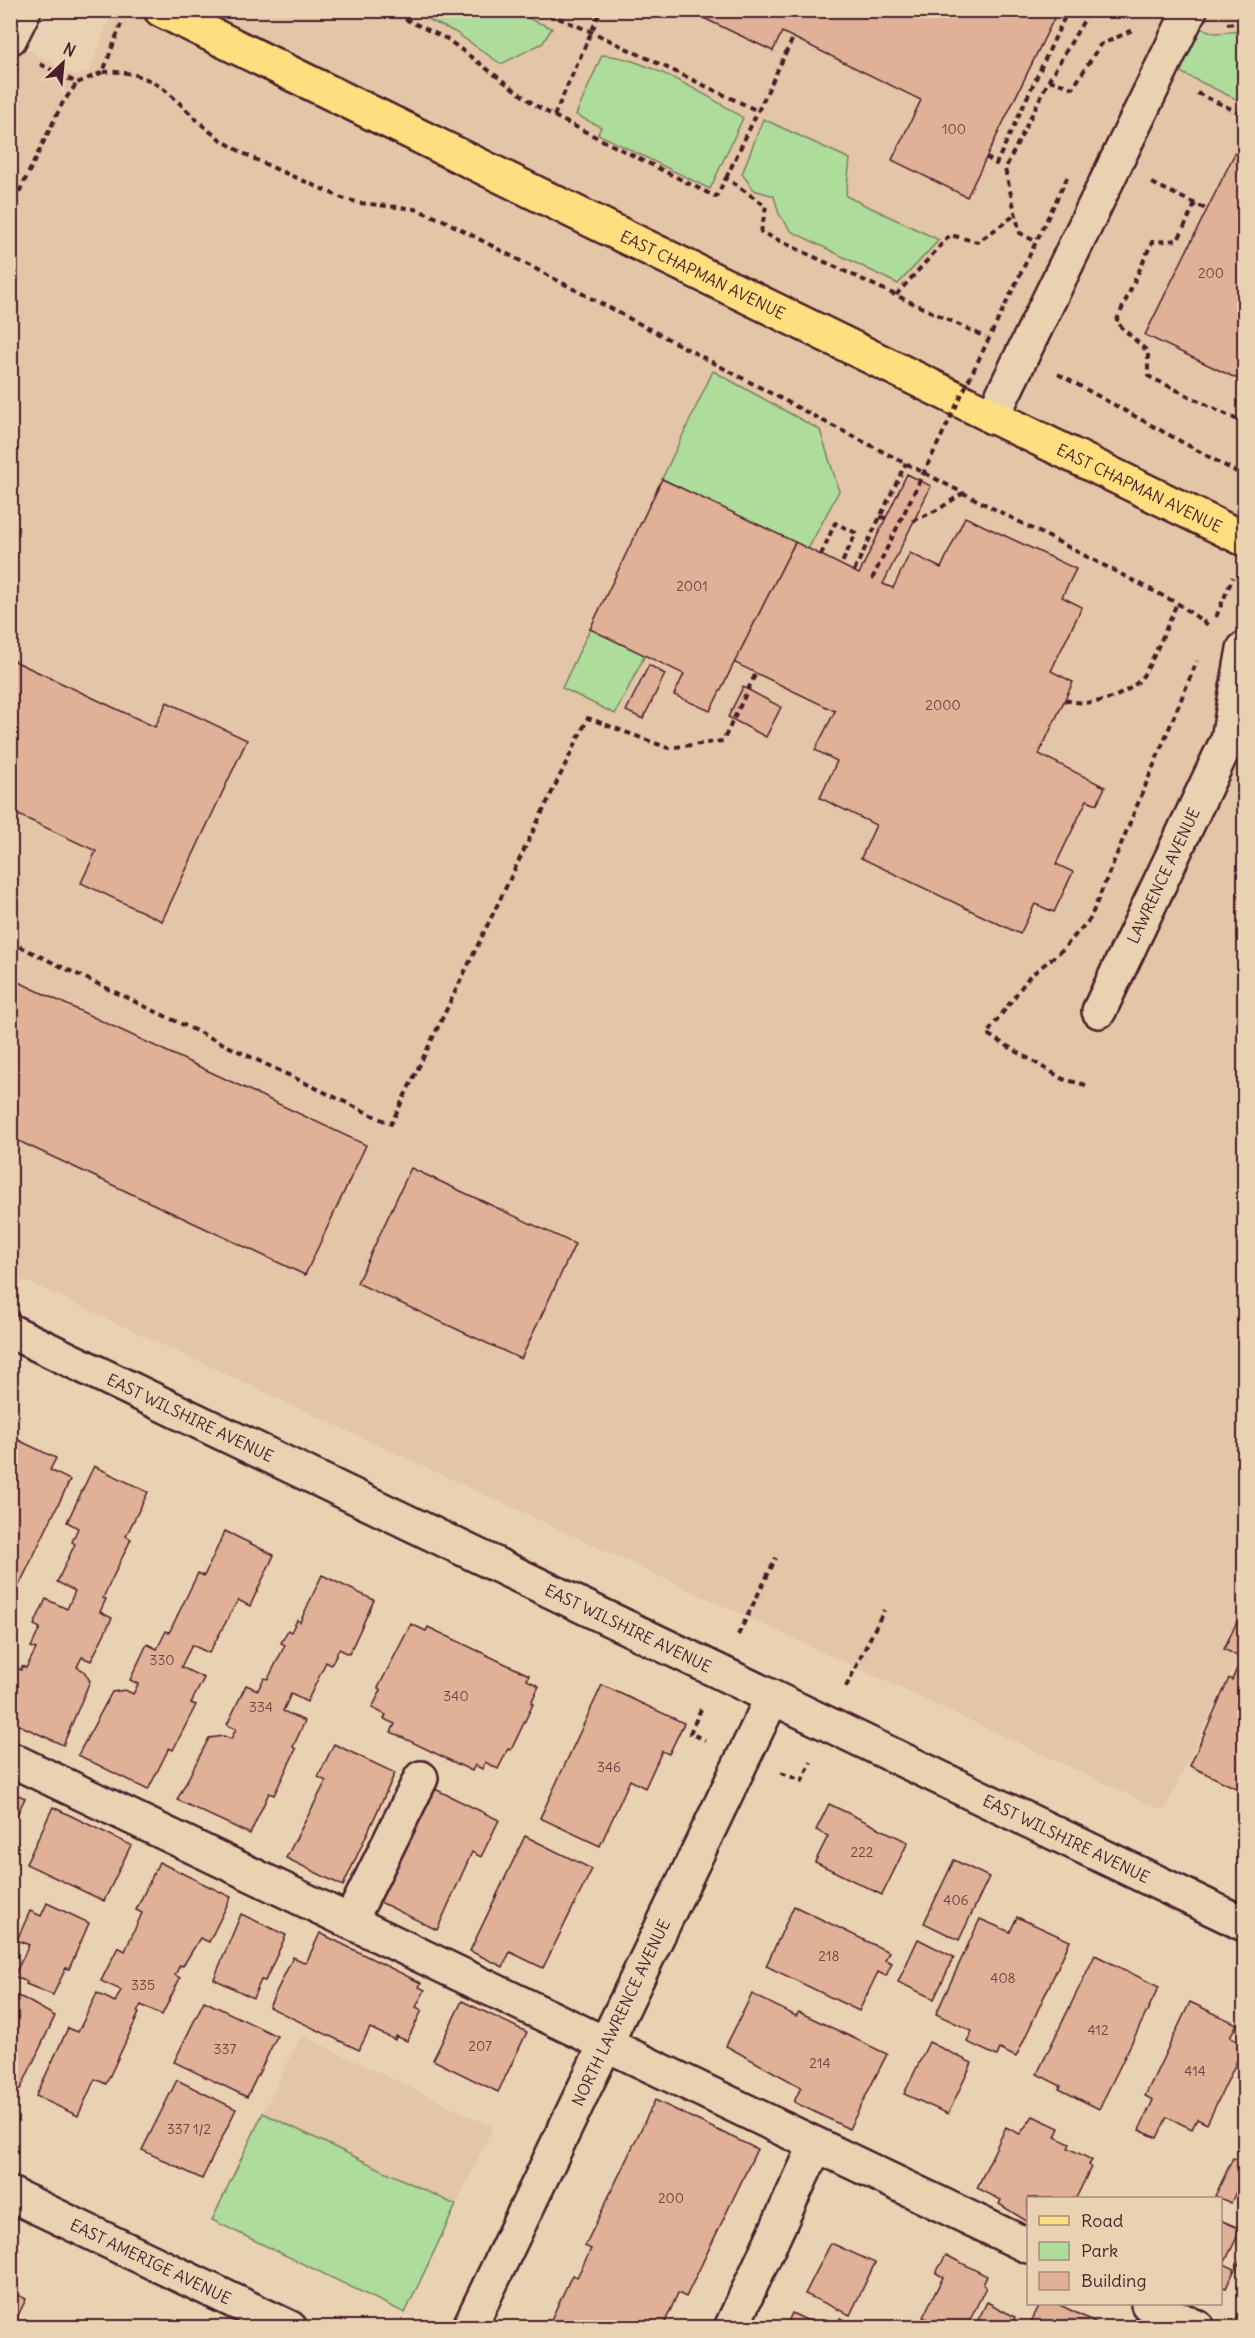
<svg xmlns="http://www.w3.org/2000/svg" width="1255" height="2338" font-family="Delius,sans-serif">
<style>
.built{fill:#e3c5a7}
.green{fill:#aedc9b;stroke:#7c7e63;stroke-width:1.5}
.building{fill:#e0b097;stroke:#4a1f2b;stroke-width:1.5}
.lines{fill:none;stroke-linecap:round;stroke-linejoin:round}
.minor-casing{stroke:#4a1f2b;stroke-width:38}
.major-casing{stroke:#4a1f2b;stroke-width:38}
.path{stroke:#4a1f2b;stroke-width:4;stroke-dasharray:6 4.5;stroke-linecap:butt}
.minor{stroke:#e9d2b2;stroke-width:33}
.major{stroke:#fddf80;stroke-width:33}
.path-bridge{stroke:#4a1f2b;stroke-width:4;stroke-dasharray:6 4.5;stroke-linecap:butt}
.labels{text-anchor:middle;stroke-width:6;stroke-linejoin:round;paint-order:stroke}
.number-label{font-size:14px;fill:#704346}
.street-label{font-size:16px;fill:#4a1f2b;stroke:#e9d2b2}
</style>
<rect width="100%" height="100%" fill="#e9d2b2"/>
<filter id="ink" filterUnits="userSpaceOnUse"><feTurbulence type="fractalNoise" baseFrequency=".0167" numOctaves="2"/><feDisplacementMap in="SourceGraphic" scale="12" xChannelSelector="R" yChannelSelector="G"/><feConvolveMatrix kernelMatrix="1 2 1 2 8 2 1 2 1" color-interpolation-filters="sRGB"/></filter>
<g filter="url(#ink)">
<g class="built">
<polygon points="112,11 1244,11 1244,1645 1164,1811 11,1274 11,41 76,76 90,70"/>
<polygon points="301,2035 493,2127 456,2205 263,2113"/>
</g>
<g class="green">
<polygon points="410,11 510,11 552,28 543,43 501,64 455,32"/>
<polygon points="1200,28 1215,33 1244,31 1244,103 1180,72"/>
<path d="M602,55C640,56 710,96 743,118L710,189L598,134L601,127L576,115Z"/>
<polygon points="763,119 850,159 846,196 939,240 898,284 791,231 779,214 774,196 754,190 742,174"/>
<polygon points="713,371 820,430 839,491 808,549 662,479"/>
<polygon points="590,629 645,655 615,714 562,688"/>
<polygon points="263,2113 456,2205 405,2313 212,2220"/>
</g>
<g class="building">
<polygon points="694,10 1058,10 967,197 892,160 921,100 782,32 773,51 693,13"/>
<polygon points="1235,153 1244,158 1244,382 1145,335"/>
<polygon points="907,474 931,486 883,584 893,588 910,553 941,568 965,517 1076,569 1062,597 1082,607 1051,671 1073,682 1039,754 1105,787 1097,804 1087,800 1056,864 1073,872 1054,912 1035,904 1020,934 861,858 876,825 820,798 837,761 815,750 835,711 733,662 795,542 859,574"/>
<polygon points="662,479 795,542 710,711 674,695 684,674 590,629"/>
<polygon points="10,659 155,727 167,702 247,740 162,921 81,883 96,851 10,811"/>
<polygon points="649,665 665,674 643,719 626,711"/>
<polygon points="743,687 781,707 766,737 728,717"/>
<polygon points="10,978 366,1145 305,1275 10,1137"/>
<polygon points="411,1168 575,1244 521,1359 357,1283"/>
<polygon points="14,1438 56,1458 50,1470 70,1480 15,1594 10,1591 10,1445"/>
<polygon points="94,1466 148,1492 126,1536 131,1539 103,1598 106,1599 100,1612 112,1618 91,1661 82,1657 77,1667 84,1671 90,1681 63,1745 10,1721 10,1675 15,1667 21,1670 22,1666 26,1668 36,1649 31,1647 40,1628 34,1625 46,1599 67,1609 75,1591 57,1582 75,1544 72,1542 78,1528 67,1522"/>
<polygon points="225,1531 274,1555 250,1606 238,1600 209,1653 192,1645 181,1667 204,1678 191,1703 196,1705 173,1750 169,1748 148,1790 78,1755 112,1692 125,1690 133,1694 138,1684 130,1680 147,1644 157,1649 166,1631 169,1633 198,1573 204,1576"/>
<polygon points="322,1575 374,1600 349,1654 339,1649 331,1665 326,1662 307,1702 291,1694 283,1711 305,1721 293,1747 296,1749 274,1795 269,1793 250,1834 177,1800 209,1738 224,1736 231,1739 236,1729 227,1725 246,1685 258,1690 264,1678 268,1679 285,1645 281,1643 288,1630 291,1632 297,1620 300,1622"/>
<polygon points="1244,1607 1244,1792 1190,1766 1229,1678 1232,1680 1241,1658 1224,1649"/>
<polygon points="411,1624 426,1631 428,1627 529,1675 527,1680 539,1686 531,1703 533,1704 511,1750 508,1749 498,1769 485,1762 482,1769 475,1765 472,1771 391,1732 395,1724 384,1719 386,1715 372,1708 381,1690 378,1688"/>
<polygon points="602,1685 684,1723 669,1754 662,1751 645,1788 630,1780 600,1846 540,1818"/>
<polygon points="334,1744 395,1773 343,1886 286,1858 326,1781 318,1777"/>
<polygon points="435,1789 499,1820 481,1857 472,1852 437,1930 380,1902"/>
<polygon points="10,1791 25,1798 10,1829"/>
<polygon points="829,1804 908,1842 882,1895 815,1862 828,1836 816,1830"/>
<polygon points="53,1807 131,1845 104,1901 26,1864"/>
<polygon points="525,1836 592,1869 543,1968 510,1952 503,1967 470,1951"/>
<polygon points="954,1860 989,1877 959,1940 924,1923"/>
<polygon points="159,1862 231,1897 209,1942 200,1938 183,1966 180,1965 175,1975 180,1978 162,2015 141,2005 137,2012 139,2013 106,2084 95,2079 78,2116 36,2096 68,2028 78,2032 97,1993 115,2002 121,1990 101,1981 118,1947 125,1951 142,1913 136,1910"/>
<polygon points="47,1903 89,1923 69,1969 66,1968 53,1995 26,1984 27,1982 14,1976 29,1945 17,1940 30,1911 41,1916"/>
<polygon points="794,1906 889,1952 885,1960 892,1963 886,1976 878,1972 859,2011 766,1966"/>
<polygon points="241,1914 286,1935 265,1981 261,1980 253,1998 214,1979"/>
<polygon points="1017,1917 1070,1941 1016,2057 1000,2049 997,2056 967,2042 972,2031 936,2014 980,1919 1010,1932"/>
<polygon points="320,1933 421,1983 419,1987 425,1990 416,2007 422,2010 407,2041 396,2036 395,2040 370,2028 359,2050 269,2007 293,1957 306,1963"/>
<polygon points="918,1939 954,1957 934,1999 898,1982"/>
<polygon points="1095,1955 1159,1987 1099,2109 1059,2089 1061,2086 1037,2074"/>
<polygon points="10,1994 23,1998 55,2016 20,2090 10,2085"/>
<polygon points="752,1994 796,2016 799,2012 887,2054 849,2129 794,2102 801,2087 726,2046"/>
<polygon points="204,2001 277,2036 247,2097 174,2062"/>
<polygon points="462,2001 527,2032 498,2092 433,2060"/>
<polygon points="1190,2002 1237,2024 1230,2037 1244,2046 1207,2124 1197,2119 1192,2129 1167,2117 1157,2138 1139,2130 1153,2100 1145,2096"/>
<polygon points="929,2042 972,2063 948,2114 904,2094"/>
<polygon points="177,2080 236,2109 202,2179 142,2150"/>
<polygon points="655,2100 757,2149 686,2297 678,2293 665,2322 676,2328 547,2328 572,2275 577,2277 591,2249 585,2246"/>
<polygon points="1033,2116 1059,2128 1055,2137 1070,2144 1068,2148 1092,2160 1089,2165 1091,2167 1076,2198 1028,2198 1028,2222 999,2204 1001,2200 977,2188 1006,2127 1020,2134"/>
<polygon points="1233,2158 1244,2163 1244,2174 1231,2203 1215,2196"/>
<polygon points="1220,2220 1241,2229 1224,2264 1235,2269 1226,2288 1220,2286"/>
<polygon points="831,2243 875,2263 850,2315 805,2294"/>
<polygon points="1244,2251 1244,2269 1238,2265"/>
<polygon points="946,2255 987,2276 983,2285 986,2287 966,2328 943,2328 923,2317 943,2277 936,2273"/>
<polygon points="10,2291 26,2299 12,2328 10,2328"/>
<polygon points="987,2302 1015,2317 1010,2328 974,2328"/>
<polygon points="1040,2304 1058,2304 1107,2328 1028,2328"/>
<polygon points="792,2313 823,2328 785,2328"/>
<polygon points="840,2318 859,2328 835,2328"/>
</g>
<g class="lines">
<defs>
<g id="minor">
<polyline points="10,38 24,10"/>
<polyline points="992,417 1190,10"/>
<path id="s1" d="M1099,1011L1228,739L1244,649"/>
<path id="s2" d="M10,1331L1244,1924"/>
<polyline points="10,1759 1028,2246"/>
<polyline points="350,1922 421,1778"/>
<path id="s3" d="M10,2194L290,2328"/>
<polyline points="1148,2304 1198,2328"/>
<path id="s4" d="M469,2328L772,1698"/>
<polyline points="731,2328 816,2145"/>
</g>
<g id="major">
<path id="s5" d="M161,10L1244,539"/>
</g>
</defs>
<use href="#minor" class="minor-casing"/>
<use href="#major" class="major-casing"/>
<g class="path">
<polyline points="386,10 447,39 535,105 554,116 716,197 726,178 766,206 761,232 985,337"/>
<polyline points="539,10 592,32 758,111"/>
<polyline points="1227,24 1244,22"/>
<polyline points="40,64 77,83 103,72 121,24"/>
<path d="M103,72C167,68 179,114 226,143C261,165 304,180 342,198L360,203L415,209L443,220L833,426L1177,603L1211,627"/>
<polyline points="1049,80 1073,88 1100,45 1133,30"/>
<polyline points="1197,93 1244,115"/>
<polyline points="554,116 601,10"/>
<polyline points="986,157 996,164 1068,10"/>
<polyline points="726,178 793,38"/>
<polyline points="1152,183 1208,210"/>
<polyline points="1195,204 1178,240 1152,242 1116,322 1148,352 1148,376 1244,423"/>
<polyline points="10,211 62,104 77,83"/>
<polyline points="1033,240 1020,233 1005,169 1049,80 1090,10"/>
<polyline points="896,295 950,235 978,242 1015,215"/>
<polyline points="1058,374 1244,476"/>
<polyline points="880,517 886,518"/>
<polyline points="913,521 939,509 963,493"/>
<polyline points="821,555 835,523 856,533 841,565"/>
<polyline points="854,571 906,463"/>
<polyline points="1216,617 1233,577"/>
<path d="M1065,700C1091,707 1117,700 1138,682C1149,672 1170,619 1177,603"/>
<polyline points="10,942 391,1124 588,718 668,748 723,741 756,673"/>
<polyline points="1086,1085 1063,1079 987,1034 1029,977 1062,950 1090,919 1197,661"/>
<polyline points="738,1635 776,1558"/>
<polyline points="846,1687 884,1610"/>
<polyline points="701,1709 690,1733 705,1740"/>
<polyline points="781,1773 802,1781 811,1762"/>
</g>
<use href="#minor" class="minor"/>
<use href="#major" class="major"/>
<polyline class="path-bridge" points="872,579 1069,174"/>
</g>
</g>
<g class="labels">
<g class="number-label">
<text x="954" y="134">100</text>
<text x="1211" y="278">200</text>
<text x="692" y="591">2001</text>
<text x="943" y="710">2000</text>
<text x="162" y="1665">330</text>
<text x="456" y="1701">340</text>
<text x="261" y="1712">334</text>
<text x="609" y="1772">346</text>
<text x="862" y="1857">222</text>
<text x="956" y="1905">406</text>
<text x="829" y="1961">218</text>
<text x="1003" y="1983">408</text>
<text x="143" y="1990">335</text>
<text x="1098" y="2035">412</text>
<text x="480" y="2051">207</text>
<text x="225" y="2054">337</text>
<text x="820" y="2068">214</text>
<text x="1195" y="2076">414</text>
<text x="189" y="2134">337 1/2</text>
<text x="671" y="2203">200</text>
</g>
<g class="street-label">
<text dy="6" stroke="none"><textPath href="#s5" startOffset="603">EAST CHAPMAN AVENUE</textPath></text>
<text dy="6" stroke="none"><textPath href="#s5" startOffset="1089">EAST CHAPMAN AVENUE</textPath></text>
<text dy="6" stroke="none"><textPath href="#s1" startOffset="150">LAWRENCE AVENUE</textPath></text>
<text dy="6" stroke="none"><textPath href="#s2" startOffset="200">EAST WILSHIRE AVENUE</textPath></text>
<text dy="6" stroke="none"><textPath href="#s2" startOffset="686">EAST WILSHIRE AVENUE</textPath></text>
<text dy="6" stroke="none"><textPath href="#s2" startOffset="1172">EAST WILSHIRE AVENUE</textPath></text>
<text dy="6" stroke="none"><textPath href="#s4" startOffset="350">NORTH LAWRENCE AVENUE</textPath></text>
<text dy="6" stroke="none"><textPath href="#s3" startOffset="156">EAST AMERIGE AVENUE</textPath></text>
</g>
</g>
<rect width="1255" height="2338" fill="none" stroke="#e9d2b2" stroke-width="36"/>
<rect x="18" y="18" width="1219" height="2302" fill="none" stroke="#4a1f2b" stroke-width="2" filter="url(#ink)"/>
<rect x="1027" y="2197" width="195" height="108" fill="#e9d2b2" stroke="#a98a7c" stroke-width="1.5"/>
<rect x="1039" y="2216" width="30" height="9" fill="#fddf80" stroke="#a98a7c" stroke-width="1.5"/>
<text x="1081" y="2227" font-size="18" fill="#4a1f2b">Road</text>
<rect x="1039" y="2242" width="30" height="18" fill="#aedc9b" stroke="#a98a7c" stroke-width="1.5"/>
<text x="1081" y="2257" font-size="18" fill="#4a1f2b">Park</text>
<rect x="1039" y="2272" width="30" height="18" fill="#e0b097" stroke="#a98a7c" stroke-width="1.5"/>
<text x="1081" y="2287" font-size="18" fill="#4a1f2b">Building</text>
<g transform="translate(63 63) rotate(26)" stroke="#e9d2b2" stroke-width="4.5" paint-order="stroke">
<path d="M0-4.5L10 22L0 15L-10 22Z" fill="#4a1f2b"/>
<text y="-9" font-size="16" font-weight="bold" text-anchor="middle" fill="#4a1f2b">N</text>
</g>
</svg>
